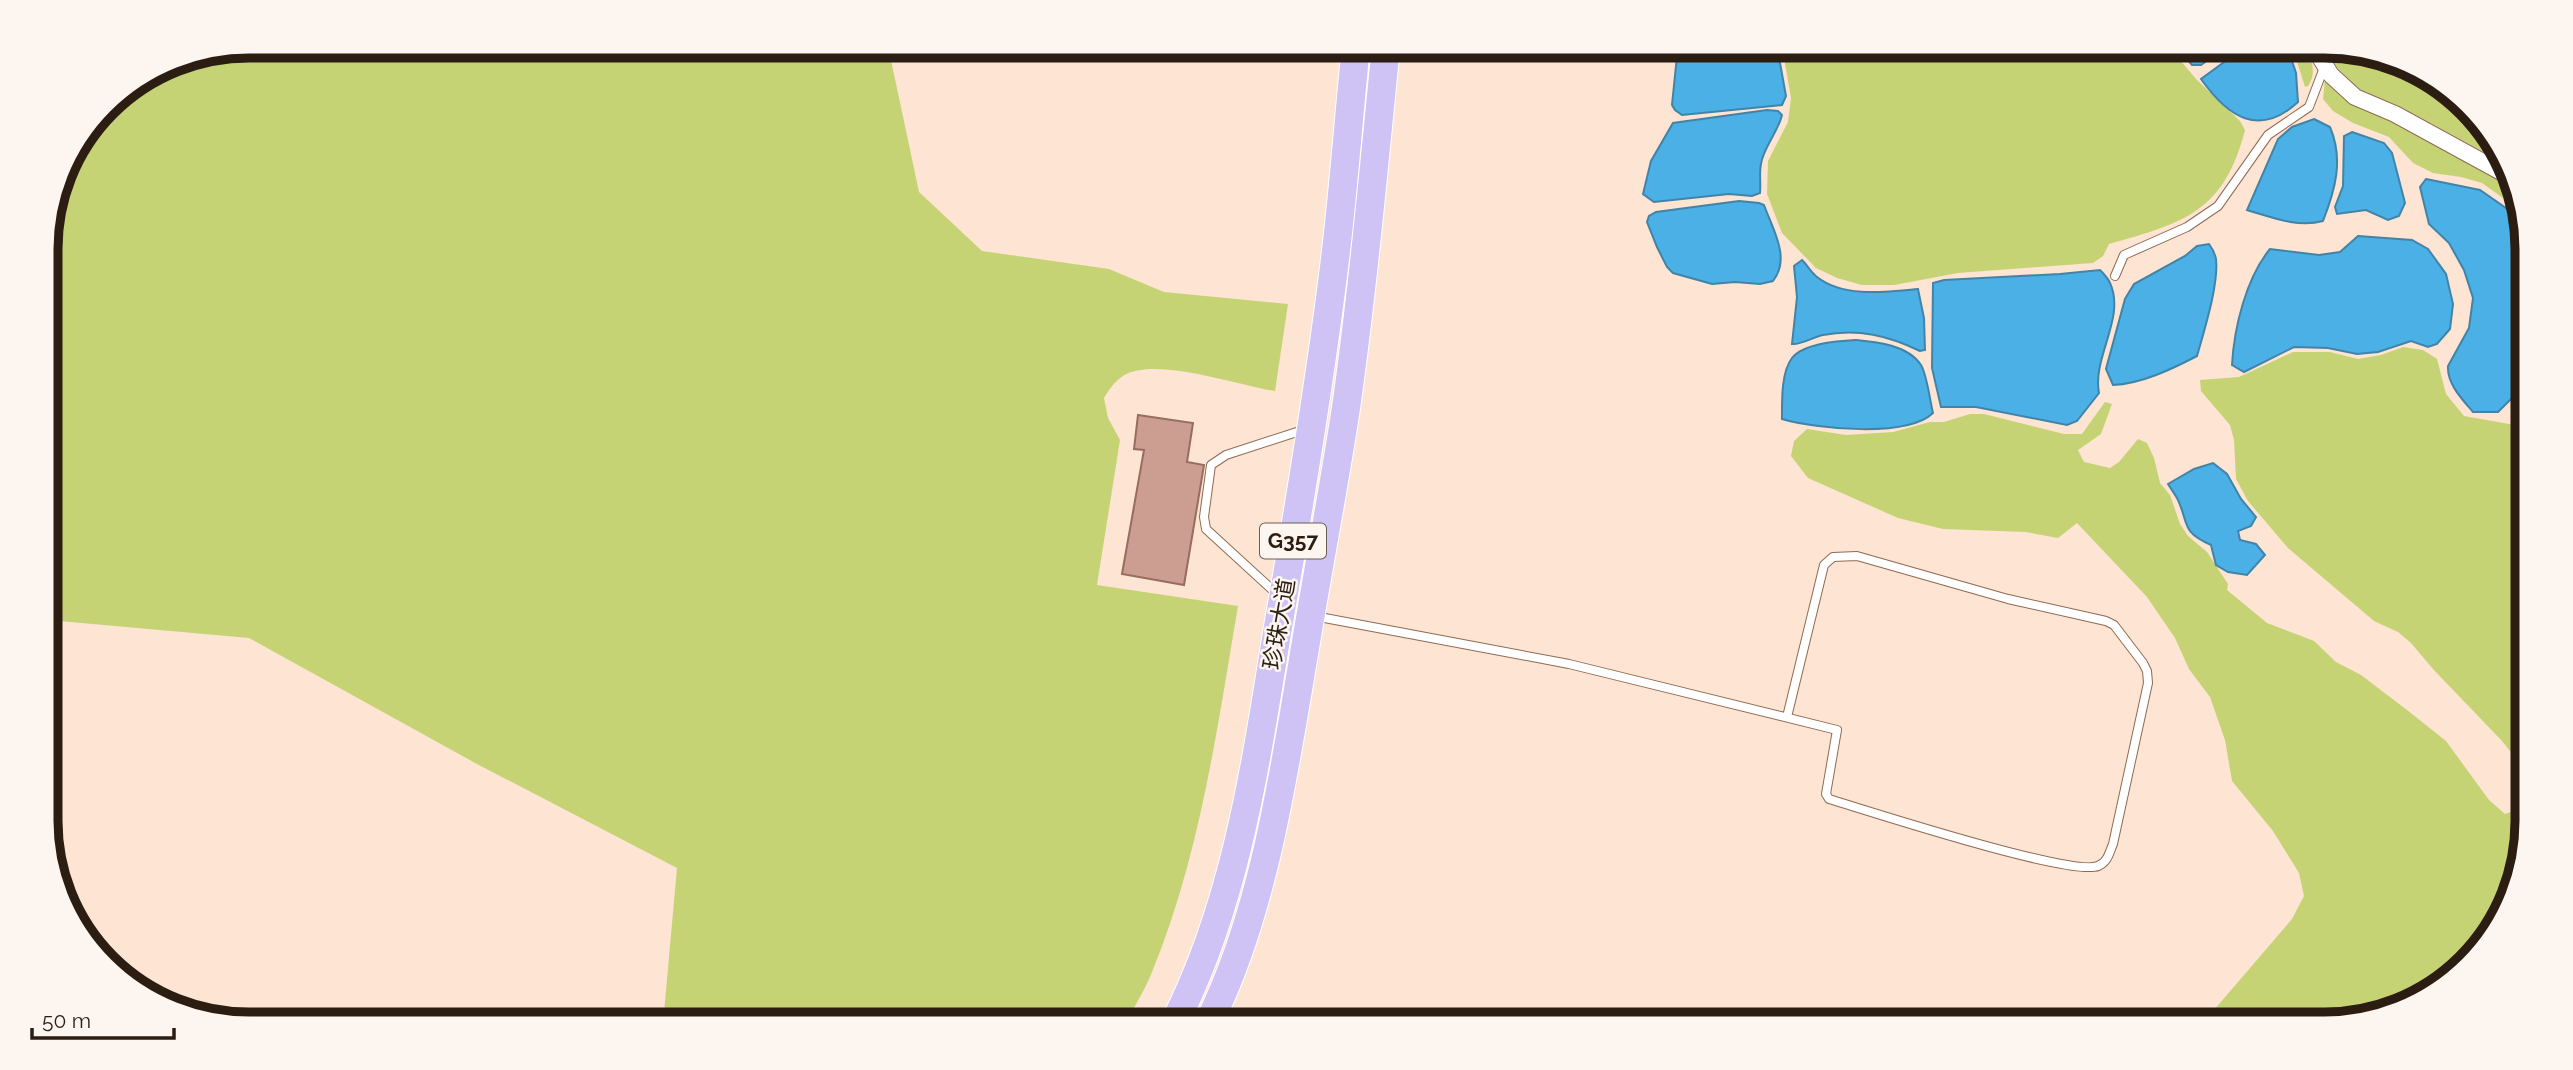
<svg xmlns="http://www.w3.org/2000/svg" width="2573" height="1070" font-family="Raleway,'Noto Sans SC',sans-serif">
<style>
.green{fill:#c6d375}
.water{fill:#4ab0e6;stroke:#4184a7;stroke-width:2}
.building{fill:#cc9d91;stroke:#986c61;stroke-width:2}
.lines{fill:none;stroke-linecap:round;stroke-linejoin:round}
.lane-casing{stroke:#8e6a51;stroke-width:10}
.street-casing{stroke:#8e6a51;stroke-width:18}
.highway-casing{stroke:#fff;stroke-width:30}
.lane{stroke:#fff;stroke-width:8}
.street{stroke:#fff;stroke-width:16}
.highway{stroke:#cfc3f5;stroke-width:28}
.labels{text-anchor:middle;stroke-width:5;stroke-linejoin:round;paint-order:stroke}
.shield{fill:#fdf5ef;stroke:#6b5e55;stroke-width:2}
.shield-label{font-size:21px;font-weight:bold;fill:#2c1d13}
.street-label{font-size:23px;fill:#2c1d13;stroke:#fdf5ef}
.rim{fill:none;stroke:#2c1d13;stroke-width:9}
</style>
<rect width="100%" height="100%" fill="#fde4d3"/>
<g class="green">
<path d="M249,46H888L919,192L982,251L1109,269L1164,292L1288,304L1275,391C1238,385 1171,362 1135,371C1120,374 1111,386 1104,398L1108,418L1120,440L1097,585L1238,606C1217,730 1200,855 1152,972C1145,990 1134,1007 1125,1024H663L677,868L477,764L249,638L48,620L46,235L66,159L114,96L171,61Z"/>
<path d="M1782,46H2168L2196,79L2240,121L2245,130C2224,212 2184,223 2109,244L2103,256L2093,263L1958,273L1894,285H1862L1837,278L1816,268L1782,233L1767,194L1768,161L1788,122L1791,98Z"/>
<path d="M2292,46H2304C2312,59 2317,73 2308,86L2305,87Z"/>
<polygon points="2323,46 2390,56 2477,115 2497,159 2399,106 2360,90 2338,69"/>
<polygon points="2325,79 2392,120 2508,184 2521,211 2482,183 2461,177 2433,173 2413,163 2389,137 2353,123 2333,111 2323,99"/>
<polygon points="2403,347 2423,350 2437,359 2446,394 2464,416 2526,427 2527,772 2502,741 2433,669 2411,643 2398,632 2374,621 2288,548 2248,501 2236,479 2234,440 2230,425 2201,391 2200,380 2239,377 2293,352 2330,352 2358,359 2381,355"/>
<polygon points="2105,402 2112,404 2101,434 2078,450 2084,462 2110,468 2119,462 2138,439 2147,443 2154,458 2160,483 2170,495 2180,524 2188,536 2207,552 2228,584 2227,590 2267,623 2314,641 2336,662 2361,675 2407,710 2446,741 2489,800 2505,814 2527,806 2527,821 2517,887 2448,983 2337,1024 2202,1024 2292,919 2304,896 2299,873 2273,831 2232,781 2225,740 2210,697 2189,669 2175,638 2147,597 2077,523 2058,538 2026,532 1943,529 1898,518 1808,478 1791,456 1794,441 1807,429 1846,435 1893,432 1930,422 1944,422 1970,414 1984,414 2064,434 2082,434"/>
</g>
<g class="water">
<polygon points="1678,46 1777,46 1786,96 1782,105 1682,115 1675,110 1672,105"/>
<polygon points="2181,46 2227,46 2201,65 2192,65 2181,52"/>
<path d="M2246,46H2287L2296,73L2298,102C2259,138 2228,117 2201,79Z"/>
<path d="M1767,110L1778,111L1782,115C1778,132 1763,148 1761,164C1759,173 1761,183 1760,193L1752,196L1729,194L1654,202L1643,194L1651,161L1673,123Z"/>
<path d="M2314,119L2330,127C2344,160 2335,190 2323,221C2297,228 2271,217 2247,210L2278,139L2292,127Z"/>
<polygon points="2352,132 2384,143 2392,153 2405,203 2399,216 2388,220 2366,210 2337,214 2335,207 2343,186 2344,136"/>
<path d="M2426,179L2480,190L2526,222V384L2498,412H2473C2462,399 2447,384 2448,366L2469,328L2473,298L2464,270L2449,243L2429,224L2420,187Z"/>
<path d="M1739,201L1759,203L1764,205C1773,230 1791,258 1773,281L1760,284L1735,282L1712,284L1673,273L1667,267L1657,247L1647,222L1649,216L1656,212Z"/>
<path d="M2358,236L2412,240L2428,249L2446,274L2453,304L2450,329L2437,344L2428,347L2411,341L2378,352L2357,354L2328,348L2294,347L2244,372L2232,365C2234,328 2246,278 2270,249L2319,255L2340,252Z"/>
<path d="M2209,244C2212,248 2215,254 2216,259C2219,284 2204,331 2197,356C2172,369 2141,384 2113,385L2106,369L2125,299L2134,284L2185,256L2197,246Z"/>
<path d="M1802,260C1807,265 1811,272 1817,277C1844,298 1886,292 1918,289L1924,318L1925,350L1920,351C1889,336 1858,328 1823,335C1813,337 1801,345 1792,344L1797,297L1794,266Z"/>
<path d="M2100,270C2103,273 2108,278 2110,283C2126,318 2092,357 2099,393L2077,421L2067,425L1976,407H1941L1932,368L1933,283L1944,280L2060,274Z"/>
<path d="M1856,340C1877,342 1908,345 1921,365C1927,375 1930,401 1933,413C1907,438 1816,429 1782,419C1782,402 1781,372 1792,358C1804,343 1839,341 1856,340Z"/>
<path d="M2213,463L2227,474L2241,499L2256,517L2251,526L2238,531L2240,540L2256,544L2265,555L2247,575L2228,572L2216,565L2211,545C2181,532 2189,524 2178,500C2175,494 2171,489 2168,484L2194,469Z"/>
</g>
<polygon class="building" points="1138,415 1193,423 1187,462 1204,465 1184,585 1122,574 1144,450 1134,449"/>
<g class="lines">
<defs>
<g id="lane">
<polyline points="2115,276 2124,255 2187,227 2218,206 2268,135 2309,107 2325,65"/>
<polyline points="1278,595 1206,529 1204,517 1211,465 1226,455 1306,429"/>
<path d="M1314,616L1569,664L1837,730L1826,794L1829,799C1869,811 2071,877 2098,866C2108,862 2109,853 2113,844L2148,683L2147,671L2143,663L2114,625L2106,621L2008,599L1857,556L1833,557L1824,565L1787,717"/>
</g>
<polyline id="street" points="2313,46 2331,75 2355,97 2395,114 2503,173"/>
<g id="highway">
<path d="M1174,1024C1237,901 1256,761 1278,627C1300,502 1321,377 1336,251C1344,183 1349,114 1356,46"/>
<path d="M1208,1024C1265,912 1285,765 1306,642C1319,564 1334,486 1346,408C1363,287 1374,166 1386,46"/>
</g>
</defs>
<use href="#lane" class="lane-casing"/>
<use href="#street" class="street-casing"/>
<use href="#highway" class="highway-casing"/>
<use href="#lane" class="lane"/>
<use href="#street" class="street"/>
<use href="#highway" class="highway"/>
</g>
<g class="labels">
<rect class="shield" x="1260" y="523.5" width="66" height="35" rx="5"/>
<g class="shield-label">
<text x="1293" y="548">G357</text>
</g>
<g class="street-label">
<text transform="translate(1279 624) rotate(-80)" y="8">珍珠大道</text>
</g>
</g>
<path d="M0 0H2573V1070H0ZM249 58H2324A191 191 0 0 1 2515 249V821A191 191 0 0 1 2324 1012H249A191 191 0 0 1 58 821V249A191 191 0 0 1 249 58Z" fill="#fdf5ef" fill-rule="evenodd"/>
<path class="rim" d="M249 58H2324A191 191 0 0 1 2515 249V821A191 191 0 0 1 2324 1012H249A191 191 0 0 1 58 821V249A191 191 0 0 1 249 58Z"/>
<path d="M32 1028v10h142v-10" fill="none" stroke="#2c1d13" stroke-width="3.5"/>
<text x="42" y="1028" font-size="21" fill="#2c1d13" stroke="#fdf5ef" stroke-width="5" paint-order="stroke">50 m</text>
</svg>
